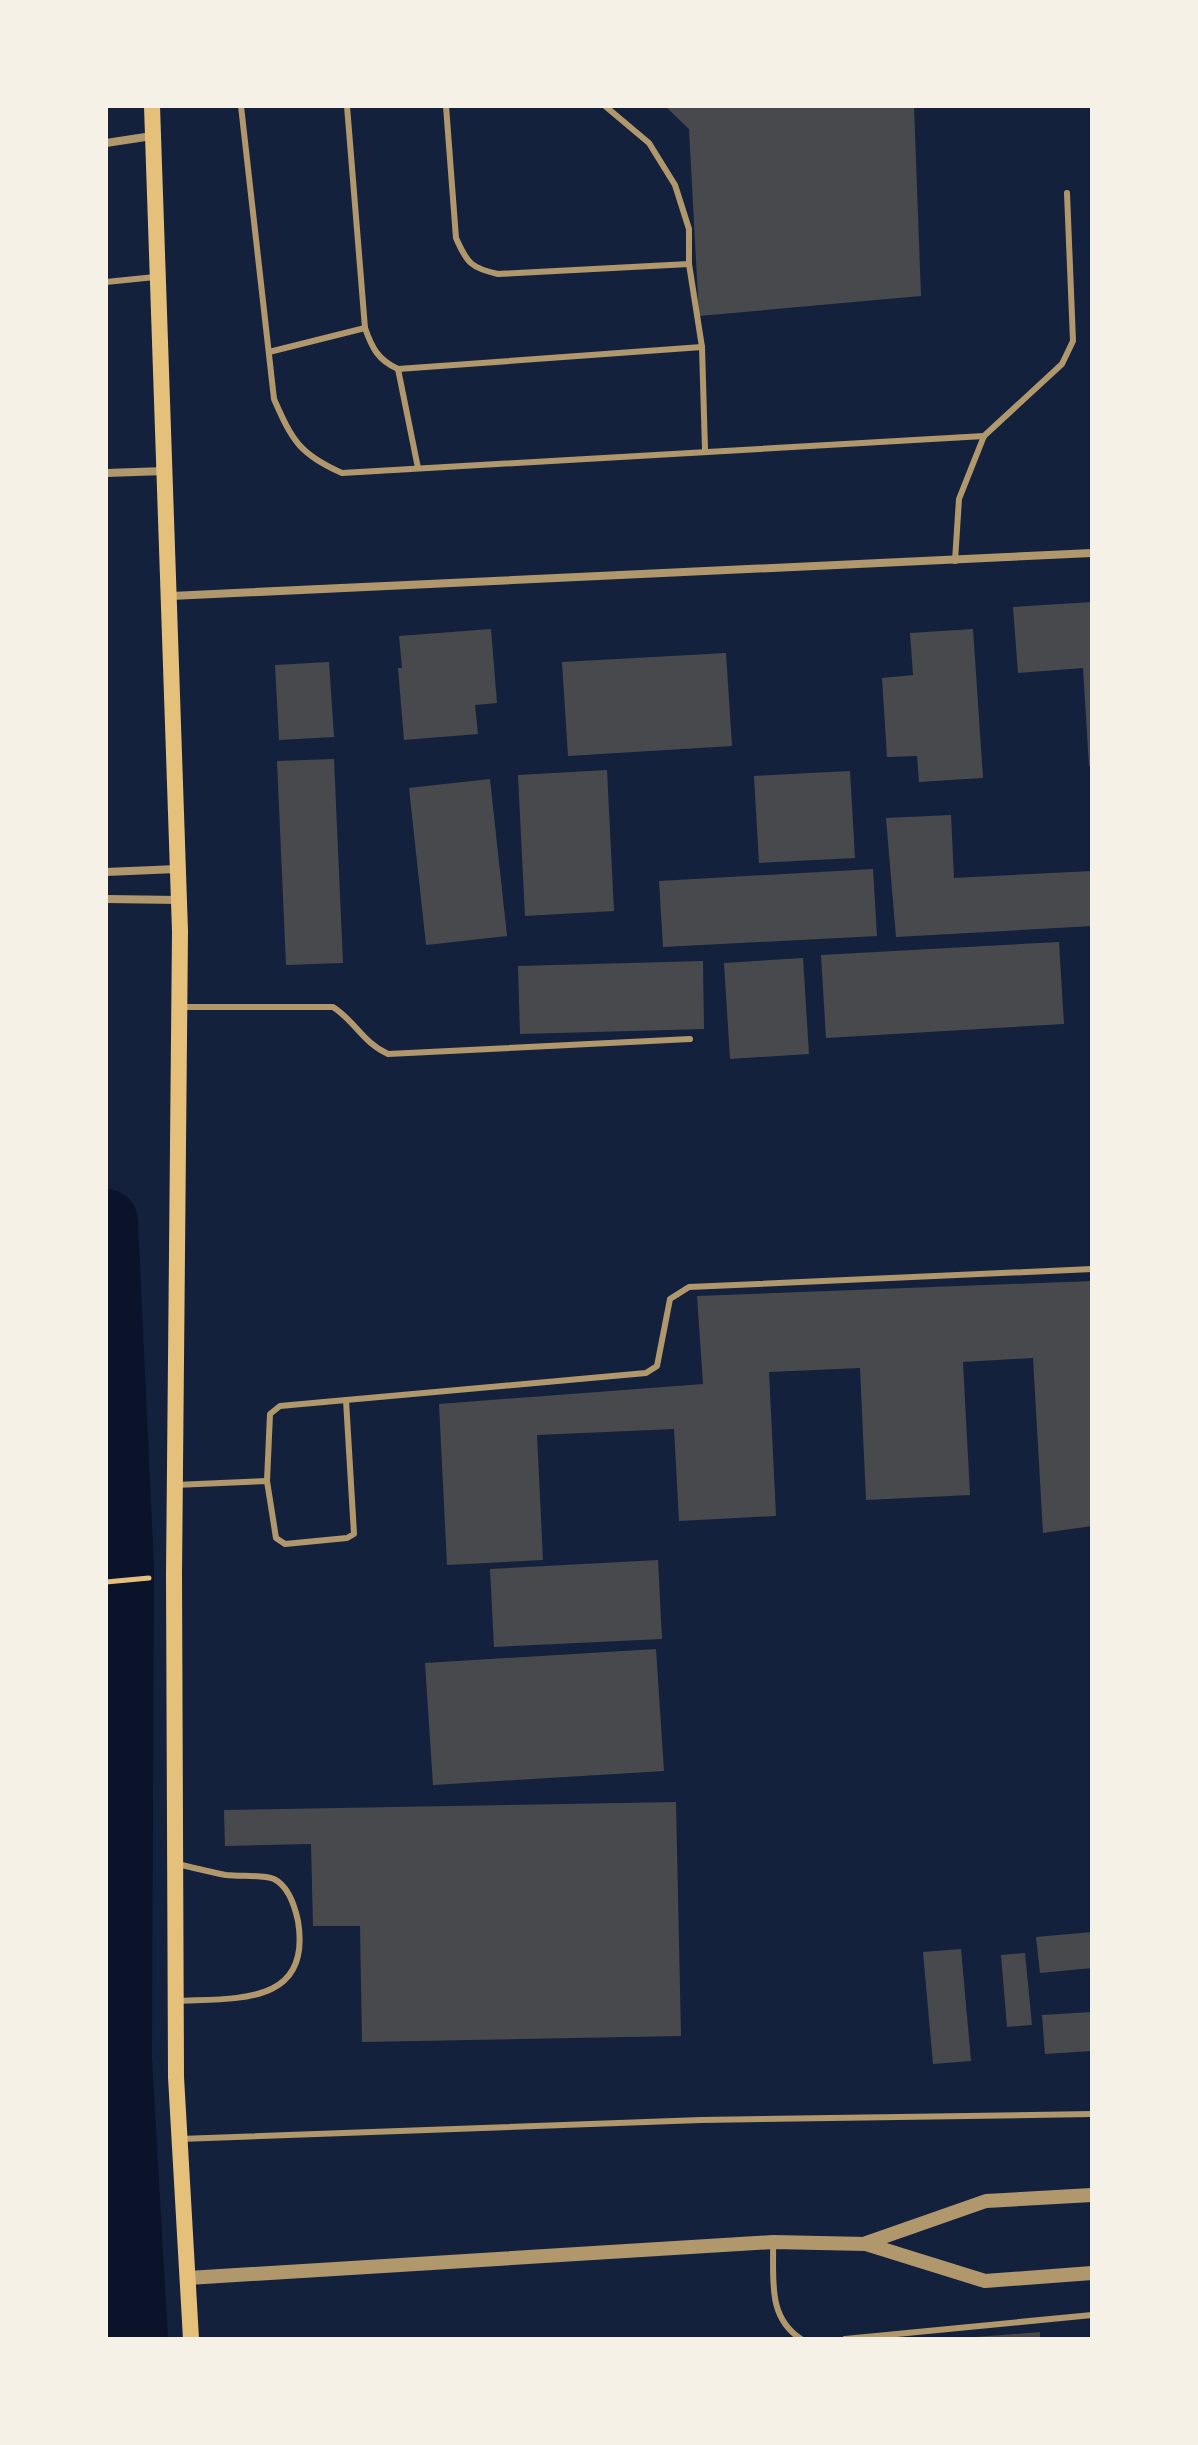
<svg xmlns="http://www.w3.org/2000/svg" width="1198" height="2445" font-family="'Noto Sans',sans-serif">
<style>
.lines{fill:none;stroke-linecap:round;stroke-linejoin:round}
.river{stroke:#0b132b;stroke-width:64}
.building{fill:#48494c}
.path{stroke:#e5c07b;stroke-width:5}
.service{stroke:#b1986c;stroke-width:6}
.minor{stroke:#b1986c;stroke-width:8}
.tertiary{stroke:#b1986c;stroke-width:14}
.secondary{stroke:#e5c07b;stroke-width:16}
</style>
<rect width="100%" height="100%" fill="#14213d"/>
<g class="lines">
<polyline class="river" points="106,1221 122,1567 120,2058 136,2339"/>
</g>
<g class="building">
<polygon points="665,106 914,106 921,296 699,316 689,129"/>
<polygon points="1092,602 1092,766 1089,766 1083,668 1018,673 1013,607"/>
<polygon points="491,629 497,703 475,705 478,734 404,740 398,668 402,668 399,636"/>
<polygon points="973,629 983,778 919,782 917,756 887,757 882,678 913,675 910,633"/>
<polygon points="726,653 732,746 568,756 562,662"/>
<polygon points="329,662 334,737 279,740 275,665"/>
<polygon points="334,759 343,963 286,965 277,761"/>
<polygon points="607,770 614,911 525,916 518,775"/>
<polygon points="850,771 855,858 759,863 754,776"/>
<polygon points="490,779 507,936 426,945 409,788"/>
<polygon points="951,815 954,878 1092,871 1092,926 896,937 886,818"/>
<polygon points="873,869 877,936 663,947 659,881"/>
<polygon points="1059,942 1064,1024 826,1038 821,955"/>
<polygon points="803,958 809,1054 730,1059 724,963"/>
<polygon points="703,961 704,1029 520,1034 518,966"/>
<polygon points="1092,1281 1092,1526 1043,1533 1033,1358 963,1362 970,1495 866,1500 860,1368 769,1372 776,1516 679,1521 674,1429 537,1435 543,1560 447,1565 439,1404 703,1384 697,1296"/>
<polygon points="658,1560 662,1639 494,1647 490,1569"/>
<polygon points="656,1649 664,1771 433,1785 425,1663"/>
<polygon points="676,1802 681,2036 362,2042 360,1926 313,1926 311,1844 225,1846 224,1810"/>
<polygon points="1092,1932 1092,1968 1040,1973 1036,1937"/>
<polygon points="961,1949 971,2061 933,2064 923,1952"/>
<polygon points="1025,1953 1032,2025 1007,2027 1001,1955"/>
<polygon points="1092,2012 1092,2051 1045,2054 1042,2015"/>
<polygon points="1040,2332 1040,2339 976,2339 976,2337"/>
</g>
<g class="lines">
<polyline class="path" points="106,1582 149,1578"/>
<g class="service">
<path d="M241,106L274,399C292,440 299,454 342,473L984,436"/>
<path d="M347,106L365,328C372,348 378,360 398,369L702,347"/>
<path d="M446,106L456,238C467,263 471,268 498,274L689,264"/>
<polyline points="605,106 649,143 675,185 689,229 689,264 702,347 705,450"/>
<polyline points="106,282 155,277"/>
<polyline points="269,352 365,328"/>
<polyline points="398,369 418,468"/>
<polyline points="955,561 959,499 984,436 1062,364 1073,341 1067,193"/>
<path d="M182,1007H333C355,1021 363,1043 388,1054L690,1039"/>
<polyline points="267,1481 270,1414 280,1406 346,1400"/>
<polyline points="175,1485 267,1481 276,1538 285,1544 347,1538 354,1534 346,1400 646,1373 657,1366 670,1299 689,1287 1092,1269"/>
<path d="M176,2001C236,1998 312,2006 298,1921C295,1907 288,1886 274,1879C261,1874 240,1877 226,1875C210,1872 194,1868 178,1864"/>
<polyline points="180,2139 701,2120 1092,2114"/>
<path d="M773,2242C774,2279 767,2317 801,2339"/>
<polyline points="845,2339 1092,2315"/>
</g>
<g class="minor">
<polyline points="106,143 152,136"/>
<polyline points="106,473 165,471"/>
<polyline points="171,596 1092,553"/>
<polyline points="106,872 177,869"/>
<polyline points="106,899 179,900"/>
</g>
<g class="tertiary">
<polyline points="866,2243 986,2201 1092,2195"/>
<polyline points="188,2278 773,2242 866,2244 985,2281 1092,2273"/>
</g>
<polyline class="secondary" points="152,106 180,931 174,1575 176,2077 191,2339"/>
</g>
<rect width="1198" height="2445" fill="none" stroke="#f6f1e7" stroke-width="216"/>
</svg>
